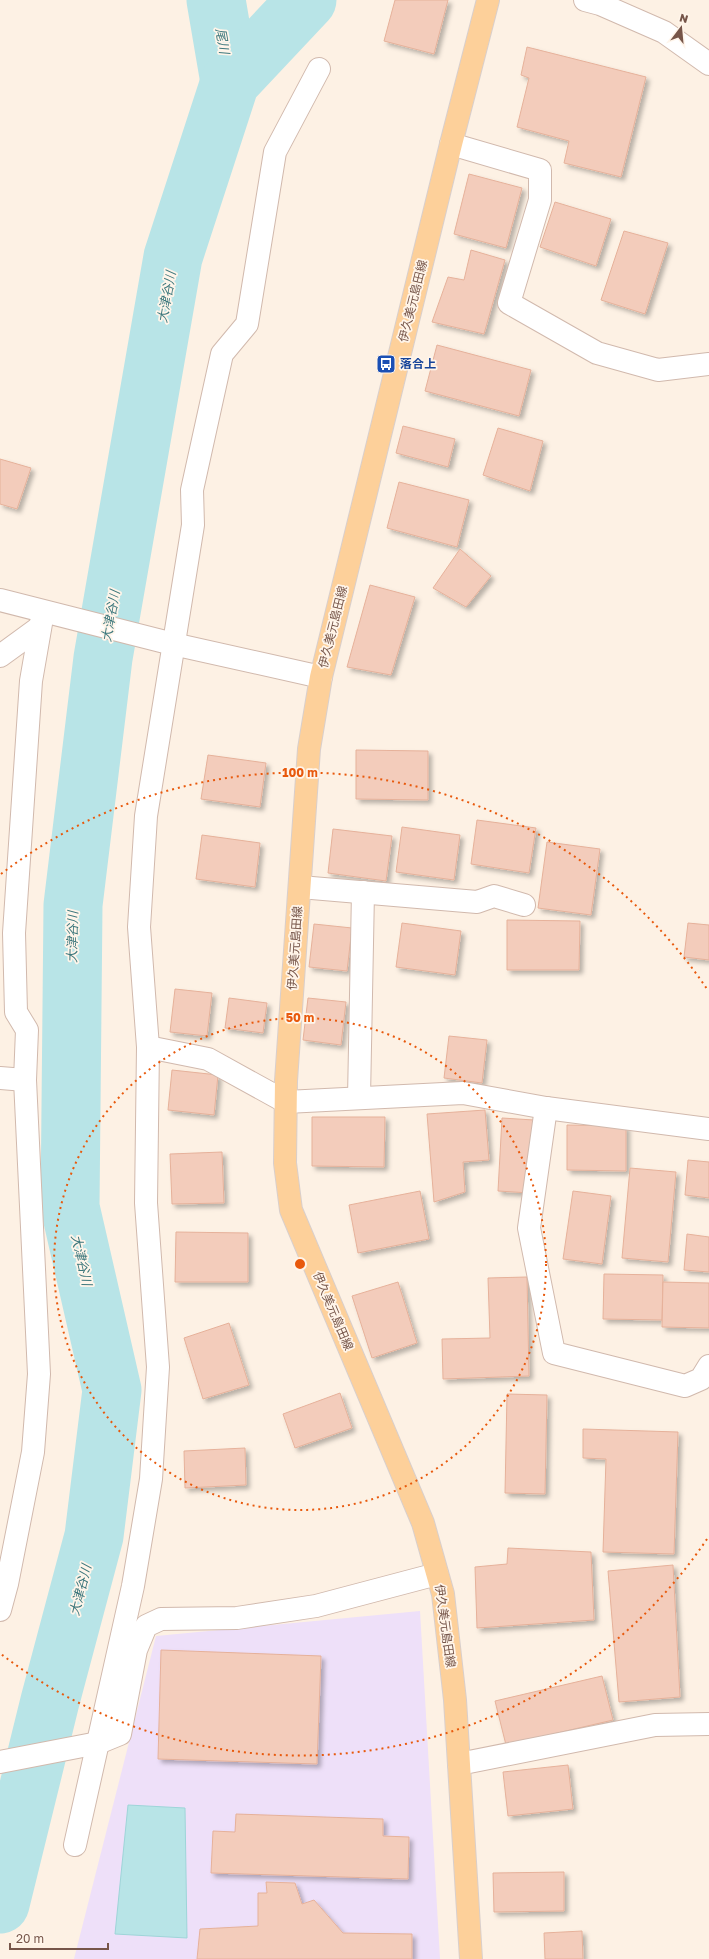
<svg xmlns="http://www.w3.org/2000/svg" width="709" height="1959" font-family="'Golos Text','Noto Sans JP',sans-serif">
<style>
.education{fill:#eee0f9}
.water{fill:#b8e4e7;stroke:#9ed5d9}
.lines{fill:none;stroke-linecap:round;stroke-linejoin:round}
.river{stroke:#b8e4e7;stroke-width:59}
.building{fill:#f3ccbb;stroke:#e6b19a;filter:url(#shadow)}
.minor-casing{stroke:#d1b9ad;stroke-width:24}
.major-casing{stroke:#d9cfcc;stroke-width:24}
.minor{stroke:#fff;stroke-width:22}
.major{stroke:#fdd09a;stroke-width:22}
.ring{fill:none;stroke:#e8590c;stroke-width:2;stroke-dasharray:2 4}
.labels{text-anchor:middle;stroke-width:3.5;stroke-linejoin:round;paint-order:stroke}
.street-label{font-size:12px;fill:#765549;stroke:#fff5ea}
.transit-label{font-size:12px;font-weight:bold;fill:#164399;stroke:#fff5ea;text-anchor:start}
.water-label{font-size:13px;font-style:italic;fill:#3c777c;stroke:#fff5ea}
.centre{fill:#e8590c;stroke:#fff5ea;stroke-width:2}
.ring-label{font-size:12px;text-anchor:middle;font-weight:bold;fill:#e8590c;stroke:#fff5ea;stroke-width:3.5;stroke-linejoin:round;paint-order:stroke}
</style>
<defs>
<filter id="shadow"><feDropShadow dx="3.5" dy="3.5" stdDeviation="2" flood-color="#0004"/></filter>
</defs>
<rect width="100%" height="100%" fill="#fdf1e4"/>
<polygon class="education" points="420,1611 440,1959 74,1959 156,1636"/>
<polygon class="water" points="128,1805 185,1808 187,1938 115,1934"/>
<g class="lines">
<g class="river">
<polyline points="216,0 230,82"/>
<polyline points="0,1904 50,1701 94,1536 112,1390 70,1207 73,905 103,658 173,257 230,82 307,0"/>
</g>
</g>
<g class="building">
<polygon points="395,0 448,0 434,54 384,41"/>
<polygon points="527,47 646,77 621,177 564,163 569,141 517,127 529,78 521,75"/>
<polygon points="469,174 522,188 506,248 454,234"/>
<polygon points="555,202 611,219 596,266 540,247"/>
<polygon points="624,231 668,243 645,314 601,300"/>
<polygon points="471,250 505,260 484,334 432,322 448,277 464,280"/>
<polygon points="437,345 531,370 519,416 425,391"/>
<polygon points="403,426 455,439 448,467 396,453"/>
<polygon points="498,428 543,441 530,491 483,475"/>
<polygon points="0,459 31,468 17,509 0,504"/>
<polygon points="399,482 469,500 457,547 387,528"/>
<polygon points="460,549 491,576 466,607 433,588"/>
<polygon points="370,585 415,597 391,675 347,667"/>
<polygon points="356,750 428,751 428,800 356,799"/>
<polygon points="208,755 266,763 260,807 201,799"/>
<polygon points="477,820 536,828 529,873 471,864"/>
<polygon points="402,827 460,835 454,880 396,872"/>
<polygon points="333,829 392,836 386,881 328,873"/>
<polygon points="202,835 260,843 255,887 196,879"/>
<polygon points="547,842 600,849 591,915 538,908"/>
<polygon points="507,920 580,921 579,970 507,970"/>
<polygon points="402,923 461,931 455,975 396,967"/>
<polygon points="688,923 709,925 709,960 684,957"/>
<polygon points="314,924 352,928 347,971 309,967"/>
<polygon points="175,989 212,993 207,1036 170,1032"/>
<polygon points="229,998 267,1003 263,1033 225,1028"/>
<polygon points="308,998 346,1002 341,1045 303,1040"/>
<polygon points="449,1036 487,1040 482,1083 444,1078"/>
<polygon points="172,1070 218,1075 214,1115 168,1110"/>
<polygon points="485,1110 489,1160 463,1162 465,1192 434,1202 427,1114"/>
<polygon points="312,1117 385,1117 384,1167 312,1166"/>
<polygon points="502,1118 534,1120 530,1193 498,1191"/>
<polygon points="567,1125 626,1126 626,1171 567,1170"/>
<polygon points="222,1152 224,1203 172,1204 170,1154"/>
<polygon points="688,1160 709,1162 709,1198 685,1195"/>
<polygon points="630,1168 676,1172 668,1262 622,1258"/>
<polygon points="420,1191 429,1239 358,1253 349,1205"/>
<polygon points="573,1191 611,1196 602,1264 563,1259"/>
<polygon points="176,1232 248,1233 248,1282 175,1282"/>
<polygon points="687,1234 709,1237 709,1272 684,1270"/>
<polygon points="604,1274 663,1275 662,1320 603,1319"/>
<polygon points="527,1277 529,1376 443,1379 442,1339 490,1338 488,1278"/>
<polygon points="398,1282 417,1343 372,1358 352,1296"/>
<polygon points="663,1282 709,1283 709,1328 662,1327"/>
<polygon points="229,1323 249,1385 203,1399 184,1338"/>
<polygon points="340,1393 352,1428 295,1448 283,1414"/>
<polygon points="507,1394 547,1395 545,1494 505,1493"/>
<polygon points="583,1429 678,1432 674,1554 603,1552 606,1459 583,1458"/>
<polygon points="245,1448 246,1485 185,1488 184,1451"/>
<polygon points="508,1548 591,1552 594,1620 477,1628 475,1567 507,1564"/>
<polygon points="673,1565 680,1697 619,1702 608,1571"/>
<polygon points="161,1650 321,1656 317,1764 158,1759"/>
<polygon points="602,1676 613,1720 506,1745 495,1701"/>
<polygon points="568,1765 573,1809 508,1816 503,1772"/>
<polygon points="236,1814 383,1819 383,1836 409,1837 408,1879 211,1873 213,1831 235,1832"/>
<polygon points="564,1872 564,1911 494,1912 493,1873"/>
<polygon points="266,1882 295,1883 302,1904 314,1900 343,1933 412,1934 412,1959 197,1959 200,1929 258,1926 258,1893 267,1893"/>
<polygon points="582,1931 583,1959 545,1959 544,1933"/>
</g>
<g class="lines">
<defs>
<g id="minor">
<polyline points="585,0 600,4 664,32 709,64"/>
<polyline points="451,144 540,170 540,200 509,303 597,353 658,370 709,364"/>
<polyline points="0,600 173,644 321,677"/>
<polyline points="0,656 40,627"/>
<polyline points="300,887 477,902 494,896 524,905"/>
<polyline points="148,1047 208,1059 286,1102 463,1093 546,1108 709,1129"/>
<polyline points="0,1078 25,1080"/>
<polyline points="359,1098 363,892"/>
<polyline points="546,1108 529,1228 554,1353 685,1386 701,1379 709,1366"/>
<polyline points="0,1610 7,1584 33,1452 39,1374 25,1080 27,1030 16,1012 14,933 31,681 43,612"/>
<polyline points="0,1762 98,1743 120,1734 136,1650 146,1626 161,1619 237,1618 316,1606 437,1574"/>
<polyline points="459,1764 655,1725 709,1724"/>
<polyline points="75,1845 133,1586 151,1479 158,1367 146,1203 148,1047 139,927 146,816 193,525 192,490 222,354 247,324 275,152 319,69"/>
</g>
<polyline id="major" points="471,1959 455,1700 443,1594 423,1523 291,1210 285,1163 286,1081 309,749 321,677 451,144 488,0"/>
</defs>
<use href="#minor" class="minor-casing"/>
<use href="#major" class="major-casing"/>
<use href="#minor" class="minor"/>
<use href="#major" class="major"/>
</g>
<g class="ring">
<circle cx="300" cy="1264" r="246"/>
<path d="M707 1539A491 491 0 0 1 1 1654M1 874A491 491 0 0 1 707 989"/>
</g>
<defs>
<symbol id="bus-square" viewBox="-11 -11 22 22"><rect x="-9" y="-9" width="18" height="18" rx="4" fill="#1a4fb4" stroke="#fff5ea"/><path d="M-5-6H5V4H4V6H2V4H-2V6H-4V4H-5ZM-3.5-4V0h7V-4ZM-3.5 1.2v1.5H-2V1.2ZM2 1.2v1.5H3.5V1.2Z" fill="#fff"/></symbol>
</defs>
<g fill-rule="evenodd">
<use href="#bus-square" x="375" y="353" width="22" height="22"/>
</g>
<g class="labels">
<g class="street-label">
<text transform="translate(413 301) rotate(-76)" y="4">伊久美元島田線</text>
<text transform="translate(333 627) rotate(-76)" y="4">伊久美元島田線</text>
<text transform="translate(295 948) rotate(-86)" y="4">伊久美元島田線</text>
<text transform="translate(333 1311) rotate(67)" y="4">伊久美元島田線</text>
<text transform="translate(445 1626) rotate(82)" y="4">伊久美元島田線</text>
</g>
<g class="transit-label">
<text x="400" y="368">落合上</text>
</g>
<g class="water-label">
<text transform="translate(223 41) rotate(80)" y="5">尾川</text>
<text transform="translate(166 297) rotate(-80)" y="5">大津谷川</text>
<text transform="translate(110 616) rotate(-80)" y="5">大津谷川</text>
<text transform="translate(72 937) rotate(-89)" y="5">大津谷川</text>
<text transform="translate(82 1260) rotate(77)" y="5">大津谷川</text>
<text transform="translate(80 1590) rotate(-76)" y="5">大津谷川</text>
</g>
</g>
<circle cx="300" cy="1264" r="6" class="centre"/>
<g class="ring-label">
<text x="300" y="777">100 m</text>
<text x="300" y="1022">50 m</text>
</g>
<g transform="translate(681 28) rotate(16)" stroke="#fff5ea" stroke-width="3" paint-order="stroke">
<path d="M0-3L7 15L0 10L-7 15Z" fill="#765549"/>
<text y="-6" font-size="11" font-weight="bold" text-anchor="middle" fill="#765549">N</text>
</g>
<path d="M10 1943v6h98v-6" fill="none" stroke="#765549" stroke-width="2"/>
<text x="16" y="1943" font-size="12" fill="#765549" stroke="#fff5ea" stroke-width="3" paint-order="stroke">20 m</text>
</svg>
